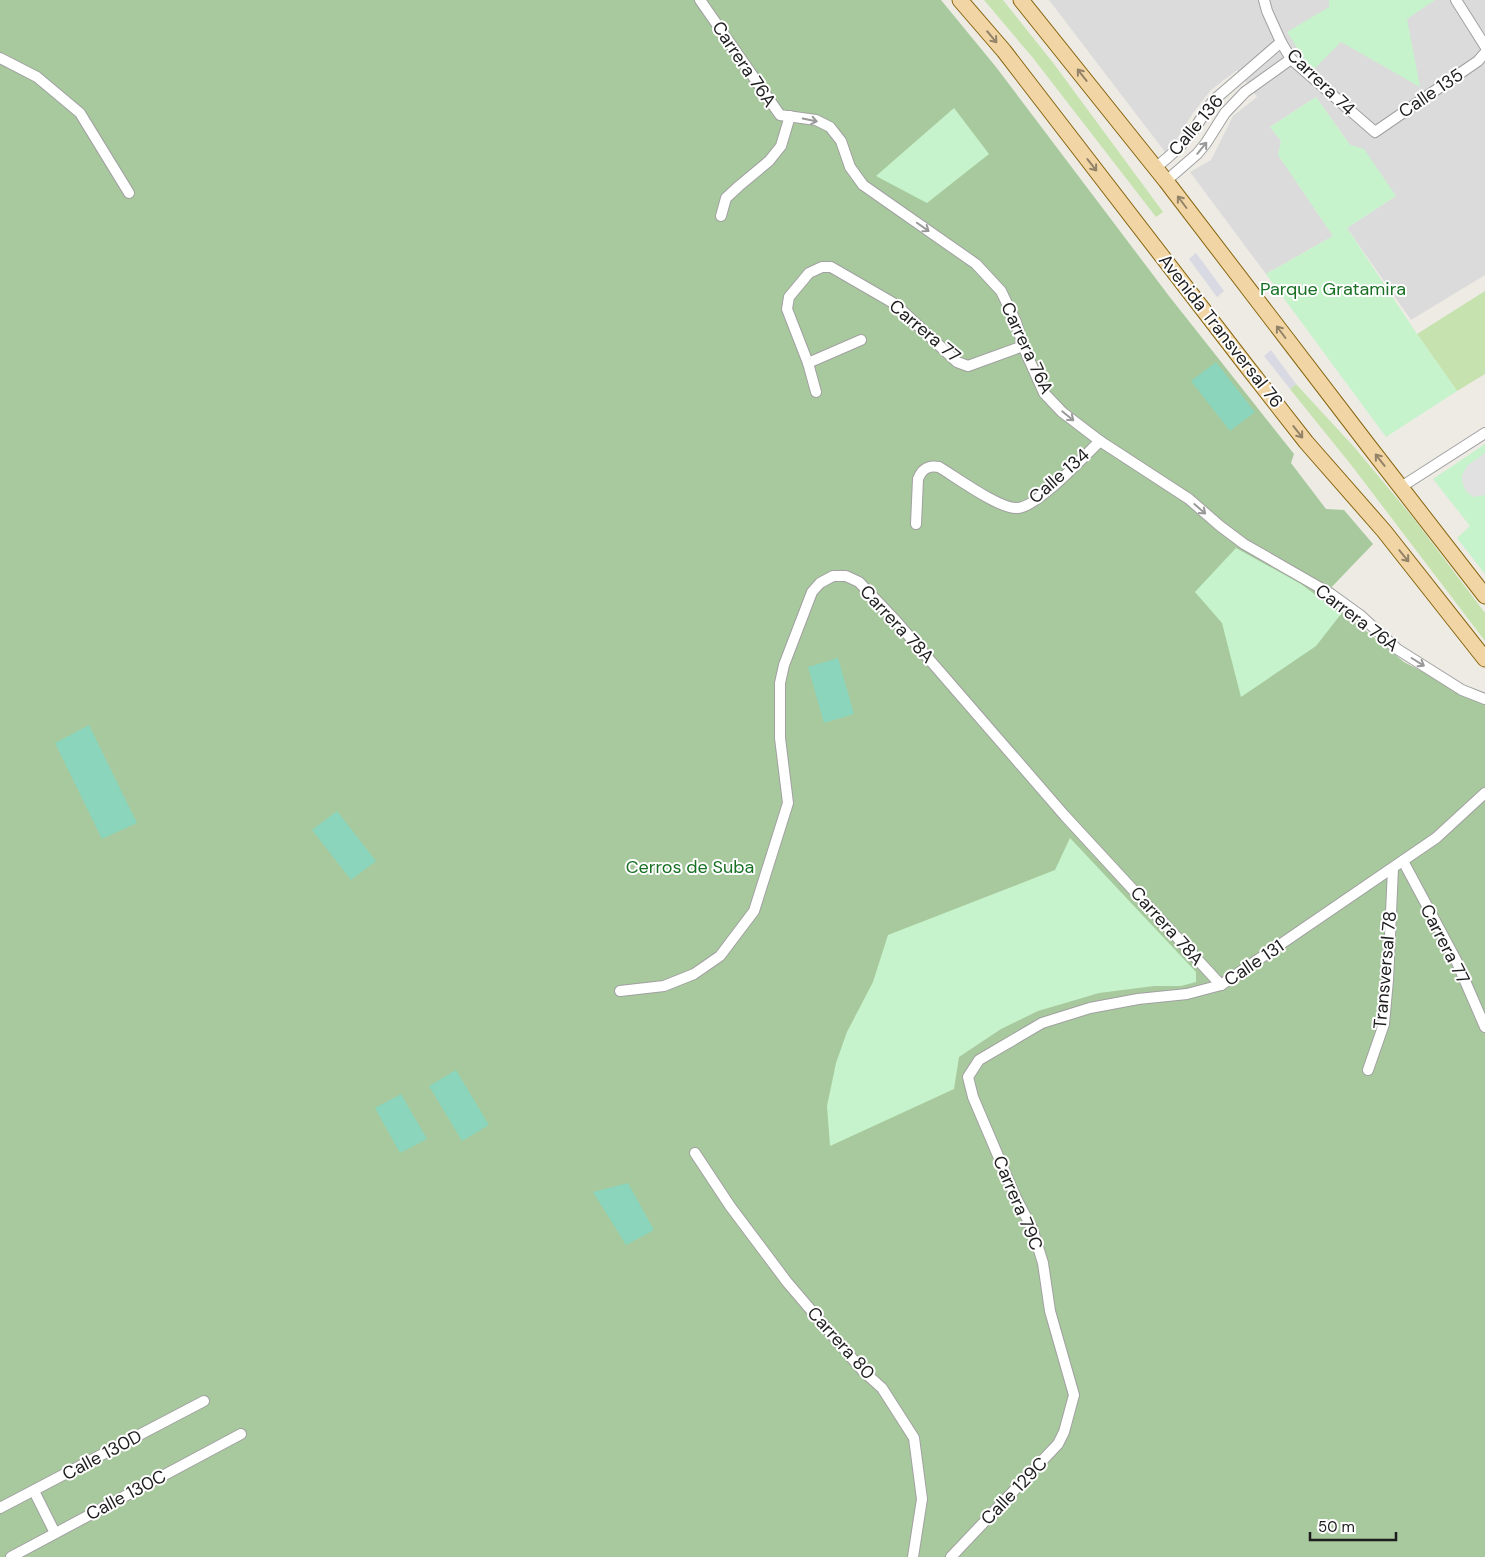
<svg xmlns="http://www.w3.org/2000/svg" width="1485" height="1557" font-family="'DM Sans',sans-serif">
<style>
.residential{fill:#dbdbdb}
.grass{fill:#c6e3af}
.forest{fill:#a8c99d}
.park{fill:#c6f3cc}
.pitch{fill:#8ad5bc}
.parking{fill:#e1e1e1}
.plaza{fill:#d9d9e3}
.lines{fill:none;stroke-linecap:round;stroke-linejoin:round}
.minor-casing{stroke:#a1a1a1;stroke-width:12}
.primary-casing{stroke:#876610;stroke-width:17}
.minor{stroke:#fff;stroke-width:10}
.primary{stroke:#f2d5a5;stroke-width:15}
.oneway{stroke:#928268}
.oneway2{stroke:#999}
.labels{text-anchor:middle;stroke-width:4;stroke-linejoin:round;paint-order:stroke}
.street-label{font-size:18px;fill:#1d1d1d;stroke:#fff}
.park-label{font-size:18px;fill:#177023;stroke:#fff}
</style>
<rect width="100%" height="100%" fill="#edebe4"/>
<polygon class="residential" points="1049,0 1485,0 1485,275 1411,320 1347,228 1396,196 1350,145 1316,97 1270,127 1281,141 1279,155 1333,236 1266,274 1190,172 1211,160 1233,116 1257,97 1237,70 1211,90 1193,113 1175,142 1165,152"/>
<g class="grass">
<polygon points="984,0 1003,0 1054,64 1163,212 1156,217 1033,58"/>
<polygon points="1485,291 1485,374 1457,391 1417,334"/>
<polygon points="1296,384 1355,448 1414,519 1485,613 1485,641 1352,466 1290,389"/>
</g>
<polygon class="forest" points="0,0 941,0 996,67 1169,296 1294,454 1291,463 1326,509 1344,510 1373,544 1323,596 1404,662 1485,704 1485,1557 0,1557"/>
<g class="park">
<polygon points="1329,0 1435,0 1407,19 1420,87 1341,42 1312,71 1287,32 1329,7"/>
<polygon points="1316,97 1350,145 1364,149 1396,196 1347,228 1417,334 1457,391 1386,437 1266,274 1333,236 1278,155 1281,141 1270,127"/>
<polygon points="954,108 989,154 927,203 876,176"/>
<polygon points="1485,444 1485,574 1457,538 1470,526 1433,479"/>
<polygon points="1236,548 1301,584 1341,614 1316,646 1241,697 1222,623 1195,592"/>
<polygon points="1070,838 1196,972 1196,982 1181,986 1154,986 1099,993 1038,1011 1001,1029 959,1057 954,1089 830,1146 827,1106 836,1063 847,1032 873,982 888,935 1055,870"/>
</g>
<g class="pitch">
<polygon points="1216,362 1255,412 1230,431 1191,381"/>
<polygon points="838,658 854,714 824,723 808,667"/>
<polygon points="89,725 137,823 102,839 55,743"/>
<polygon points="337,811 376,861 351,880 312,830"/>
<polygon points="456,1070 489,1125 462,1141 429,1086"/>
<polygon points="401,1094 427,1139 400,1153 375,1108"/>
<polygon points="628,1183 654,1230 626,1245 593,1192"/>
</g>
<polygon class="parking" points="1485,453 1485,495 1473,497 1466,491 1462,482 1462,475 1468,465"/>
<g class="plaza">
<polygon points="1196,253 1224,291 1217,297 1189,259"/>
<polygon points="1271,350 1296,384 1290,389 1264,356"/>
</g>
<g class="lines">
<defs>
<g id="minor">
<polyline points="700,0 780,115 816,120 830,127 841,141 850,167 863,185 976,264 1001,291 1016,322 1023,346 1044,393 1062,412 1100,441 1189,499 1220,526 1244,544 1331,594 1360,615 1397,649 1462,690 1485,699"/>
<polyline points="1264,0 1267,11 1281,42 1291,59 1375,132 1478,61 1485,53"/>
<polyline points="1456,0 1485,46"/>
<polyline points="0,58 37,77 80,113 129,193"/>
<path d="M1155,168C1169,157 1182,146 1192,132C1200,122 1205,110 1214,100L1281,42"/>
<polyline points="1166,181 1197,154 1206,143 1225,113 1245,92 1291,59"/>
<polyline points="721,216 726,198 739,186 769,161 781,146 790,116"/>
<polyline points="808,363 861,340"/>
<polyline points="816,392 808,363 787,309 789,297 809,273 822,267 831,267 895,304 957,362 968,366 1023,346"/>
<polyline points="1401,487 1485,433"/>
<path d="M916,524L918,479C922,469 928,465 939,467C956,477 999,509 1017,508C1037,508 1084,456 1100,441"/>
<polyline points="1403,861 1456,960 1485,1027"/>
<polyline points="620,991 664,986 694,974 720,956 754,911 788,803 780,738 780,683 784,665 812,592 820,583 833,576 846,576 859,582 896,621 1065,816 1221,985"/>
<polyline points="1368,1070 1384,1024 1388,980 1393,868"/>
<polyline points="695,1153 730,1206 787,1282 863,1371 882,1388 914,1438 922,1499 913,1557"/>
<polyline points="34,1491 55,1533"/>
<polyline points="0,1508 204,1401"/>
<polyline points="11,1557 241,1434"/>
<polyline points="951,1557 1058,1444 1064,1432 1074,1395 1050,1311 1043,1263 1032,1228 1016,1198 973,1097 968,1077 979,1060 1042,1023 1090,1008 1138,999 1187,994 1221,985 1436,838 1485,793"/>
</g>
<g id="primary">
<polyline points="960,0 1004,51 1245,364 1306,442 1384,531 1485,659"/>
<polyline points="1021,0 1166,181 1368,445 1485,596"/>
</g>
</defs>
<use href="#minor" class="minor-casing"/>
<use href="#primary" class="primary-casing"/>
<use href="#minor" class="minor"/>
<use href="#primary" class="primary"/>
</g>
<defs><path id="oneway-shaft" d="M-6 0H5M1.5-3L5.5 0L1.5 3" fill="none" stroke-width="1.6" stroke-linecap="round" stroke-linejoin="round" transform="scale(1.25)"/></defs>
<g class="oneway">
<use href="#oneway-shaft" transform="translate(992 37) rotate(50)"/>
<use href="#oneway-shaft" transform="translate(1082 75) rotate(-128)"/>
<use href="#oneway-shaft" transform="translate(1092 165) rotate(52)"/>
<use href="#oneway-shaft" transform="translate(1182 202) rotate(-127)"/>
<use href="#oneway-shaft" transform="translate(1281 332) rotate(-127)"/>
<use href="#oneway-shaft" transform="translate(1298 432) rotate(52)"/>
<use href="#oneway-shaft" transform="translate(1380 460) rotate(-128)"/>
<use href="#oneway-shaft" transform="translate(1404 556) rotate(51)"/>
</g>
<g class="oneway2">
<use href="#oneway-shaft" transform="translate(810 120) rotate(12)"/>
<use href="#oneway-shaft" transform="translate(1202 148) rotate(-51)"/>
<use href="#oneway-shaft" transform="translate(923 227) rotate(35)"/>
<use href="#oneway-shaft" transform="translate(1068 416) rotate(39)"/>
<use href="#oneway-shaft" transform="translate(1200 509) rotate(41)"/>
<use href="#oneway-shaft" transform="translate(1418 662) rotate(32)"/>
</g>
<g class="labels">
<g class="street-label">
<text transform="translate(744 64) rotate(56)" y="6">Carrera 76A</text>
<text transform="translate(1321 82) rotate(44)" y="6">Carrera 74</text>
<text transform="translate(1431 93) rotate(-34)" y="6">Calle 135</text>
<text transform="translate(1196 125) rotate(-50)" y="6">Calle 136</text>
<text transform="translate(925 331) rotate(40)" y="6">Carrera 77</text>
<text transform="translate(1221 331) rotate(52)" y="6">Avenida Transversal 76</text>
<text transform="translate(1027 348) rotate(65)" y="6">Carrera 76A</text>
<text transform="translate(1059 476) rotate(-41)" y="6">Calle 134</text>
<text transform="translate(1357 618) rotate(37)" y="6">Carrera 76A</text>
<text transform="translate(897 624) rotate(47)" y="6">Carrera 78A</text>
<text transform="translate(1167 926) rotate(48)" y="6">Carrera 78A</text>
<text transform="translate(1445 944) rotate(63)" y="6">Carrera 77</text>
<text transform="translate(1254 963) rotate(-34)" y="6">Calle 131</text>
<text transform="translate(1385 970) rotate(-85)" y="6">Transversal 78</text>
<text transform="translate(1018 1203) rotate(67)" y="6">Carrera 79C</text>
<text transform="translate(841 1343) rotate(48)" y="6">Carrera 80</text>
<text transform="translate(102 1455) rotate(-28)" y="6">Calle 130D</text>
<text transform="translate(1014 1491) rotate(-46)" y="6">Calle 129C</text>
<text transform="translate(126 1495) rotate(-28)" y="6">Calle 130C</text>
</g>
<g class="park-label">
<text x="1333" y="295">Parque Gratamira</text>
<text x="690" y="873">Cerros de Suba</text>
</g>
</g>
<path d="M1310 1532v8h86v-8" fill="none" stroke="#1d1d1d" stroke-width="2.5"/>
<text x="1318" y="1532" font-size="15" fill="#1d1d1d" stroke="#ffffff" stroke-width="4" paint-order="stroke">50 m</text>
</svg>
